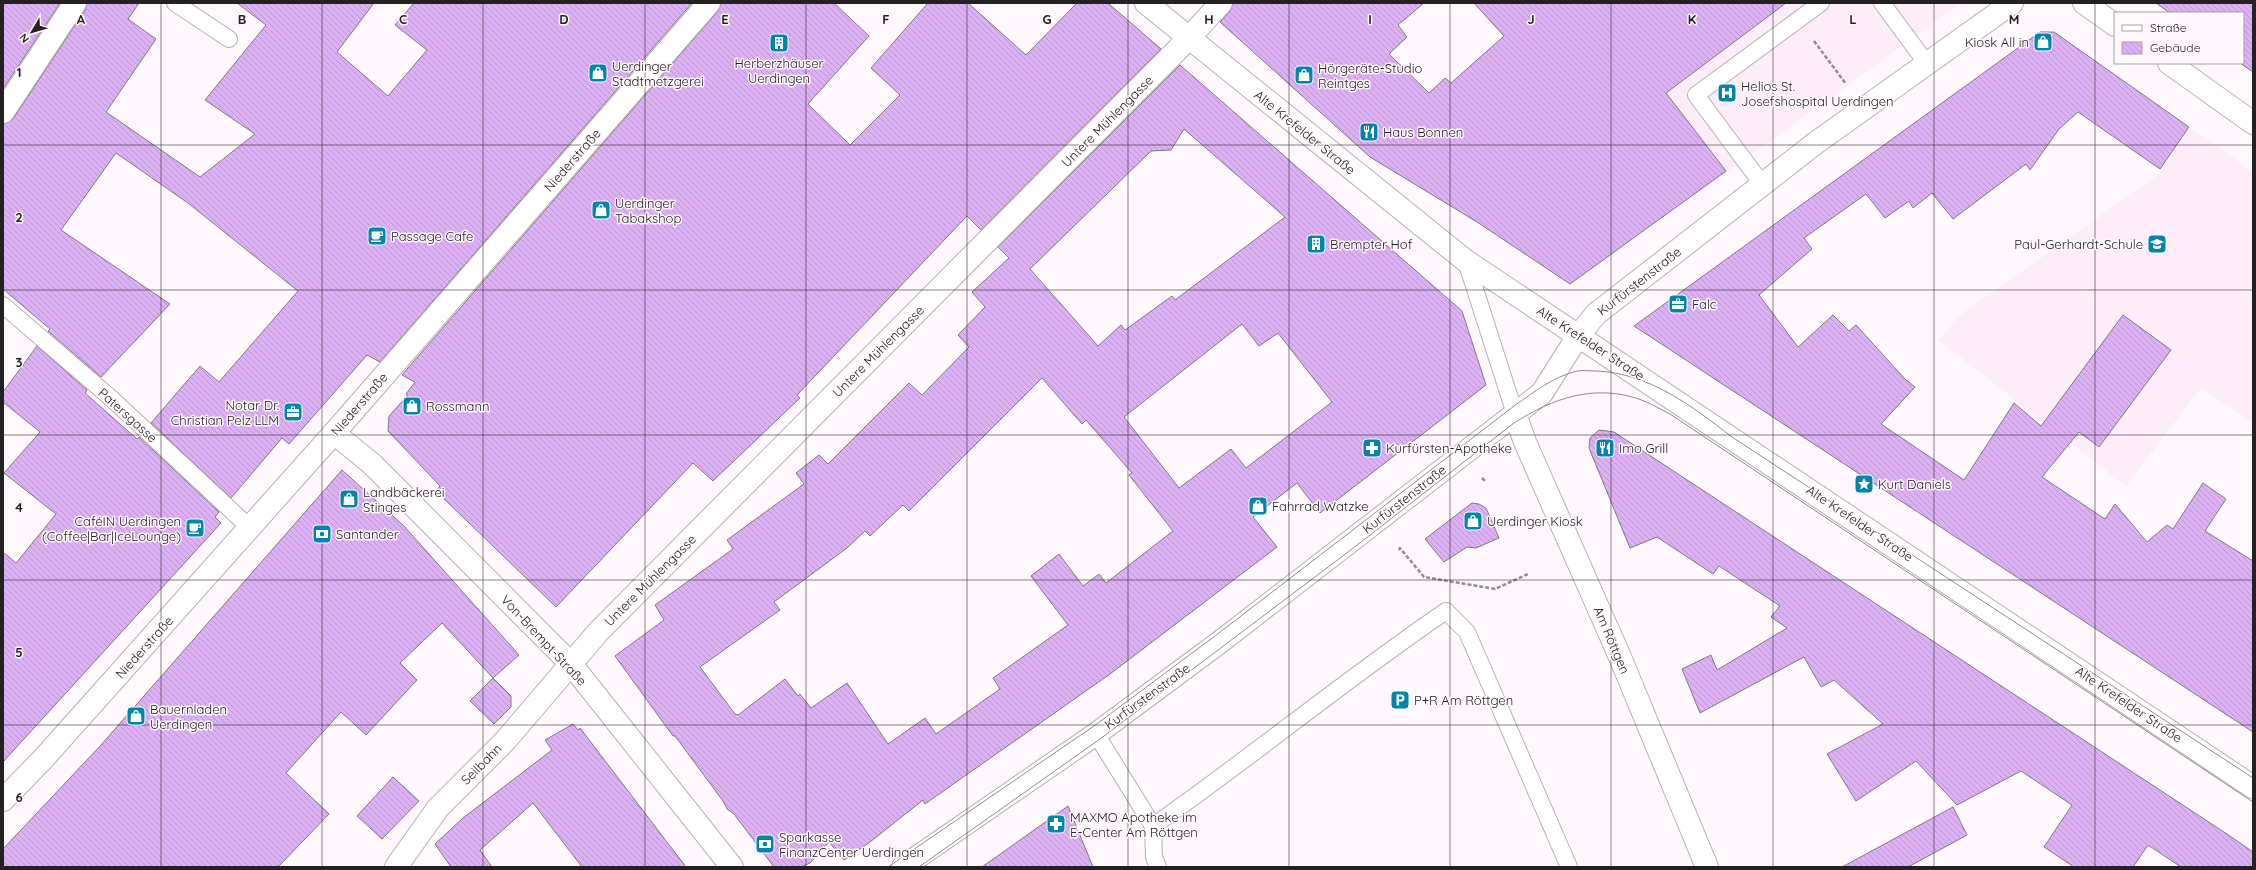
<svg xmlns="http://www.w3.org/2000/svg" width="2256" height="870" font-family="Quicksand,sans-serif">
<style>
.built{fill:#fdedf9}
.building{fill:url(#building-back-hatch);stroke:#7f7a83;fill-rule:evenodd}
.lines{fill:none;stroke-linecap:round;stroke-linejoin:round}
.service-casing{stroke:#b9b0b7;stroke-width:18}
.pedestrian-casing{stroke:#b9b0b7;stroke-width:24}
.minor-casing{stroke:#b9b0b7;stroke-width:24}
.path{stroke:#928d90;stroke-width:2.5;stroke-dasharray:4 2;stroke-linecap:butt}
.service{stroke:#fff;stroke-width:16}
.pedestrian{stroke:#fff;stroke-width:22}
.minor{stroke:#fff;stroke-width:22}
.tram{stroke:#908b8f;stroke-width:1}
.grid{fill:none;stroke:#242123;stroke-width:1;stroke-opacity:0.55}
.labels{text-anchor:middle;stroke-width:3;stroke-linejoin:round;paint-order:stroke}
.poi-label{font-size:13px;fill:#242123;stroke:#fef7fc;text-anchor:start}
.street-label{font-size:13px;fill:#242123;stroke:#fef7fc}
.grid-label{font-size:13px;text-anchor:middle;font-weight:bold;fill:#242123;stroke:#fef7fc;stroke-width:3;stroke-linejoin:round;paint-order:stroke}
</style>
<defs>
<pattern id="building-back-hatch" width="6" height="6" patternUnits="userSpaceOnUse"><rect width="6" height="6" fill="#ddb0f6"/><path d="M-1 5l2 2M0 0l6 6M5-1l2 2" fill="none" stroke="#be97d3"/></pattern>
</defs>
<rect width="100%" height="100%" fill="#fef7fc"/>
<g class="built">
<polygon points="1472,3 1961,3 1697,194 1606,80 1569,106"/>
<polygon points="2191,128 2253,172 2253,422 2201,388 2126,486 1938,340 1963,313 2158,175"/>
</g>
<g class="building">
<polygon points="3,3 60,3 3,89"/>
<polygon points="87,3 139,3 128,19 156,39 106,112 200,177 255,134 205,100 266,25 237,3 374,3 337,52 388,96 427,50 395,25 414,3 692,3 380,362 367,355 289,444 282,438 231,498 151,423 200,366 219,382 298,291 188,203 116,153 61,230 170,304 101,377 48,331 50,329 3,289 3,124 13,119 85,10"/>
<polygon points="721,3 834,3 869,36 808,104 850,145 900,95 871,68 928,3 968,3 1026,55 1077,3 1108,3 1161,49 981,230 967,216 797,395 800,398 713,481 693,463 556,607 436,491 440,486 388,431 389,416 408,395 406,394 415,382 402,375 718,11"/>
<polygon points="1233,3 1424,3 1398,25 1407,37 1389,54 1429,93 1445,78 1451,83 1504,36 1474,3 1786,3 1666,93 1726,171 1570,284 1477,222 1370,157 1220,22 1230,11"/>
<polygon points="2156,3 2253,3 2253,72 2240,63 2243,63 2243,13 2170,13"/>
<polygon points="2040,32 2054,32 2189,127 2160,169 2078,112 2059,129 2030,170 2026,164 1953,219 1932,193 1913,208 1909,201 1885,218 1866,194 1804,238 1812,249 1759,295 1798,347 1833,315 1849,331 1856,325 1905,379 1915,387 1881,424 1964,480 2014,403 2041,426 2123,315 2171,350 2099,447 2079,432 2042,477 2105,519 2115,504 2147,542 2167,525 2173,529 2203,483 2226,499 2205,531 2253,561 2253,732 1634,326"/>
<path d="M1180,65L1462,311L1486,385L1320,513L1297,483L1253,517L1277,547L1110,674L925,804L923,800L870,842L844,860L829,842L810,863L801,867H774L734,814L727,809L723,801L675,736H673L615,656L664,620L655,605L733,549L727,540L804,484L796,473L819,455L828,464L909,383L922,395L969,347L958,335L985,307L972,292L1009,258L998,247ZM1184,129L1285,217L1175,300L1172,296L1125,330L1121,325L1098,346L1030,269L1151,151L1171,150ZM1242,324L1259,346L1278,333L1332,402L1246,468L1231,449L1179,488L1124,417ZM1042,378L1082,424L1086,420L1132,473L1129,475L1173,531L1106,583L1099,574L1083,586L1059,554L1031,576L1068,625L993,678L1000,689L936,734L925,718L888,744L847,683L811,708L800,694L798,696L785,679L738,715L735,714L700,667L780,610L774,602L847,548L865,531L870,536L903,505L909,511Z"/>
<polygon points="37,346 87,390 85,393 137,439 139,437 219,512 215,517 221,523 3,762 3,552 16,563 56,514 4,473 40,432 3,402 3,392"/>
<polygon points="1599,430 1614,432 2227,834 2253,852 2253,867 2181,867 2148,845 2133,867 2074,867 2044,847 2072,805 2021,771 1957,805 1916,761 1856,801 1827,754 1883,724 1834,680 1821,687 1804,657 1700,713 1682,669 1711,655 1717,670 1787,628 1771,617 1780,606 1719,566 1713,574 1657,537 1630,548 1589,448 1590,438"/>
<polygon points="342,470 404,526 519,655 493,678 442,623 400,663 417,680 366,735 341,712 286,773 329,814 278,867 3,867 3,849 101,745"/>
<polygon points="1472,503 1479,504 1486,508 1499,538 1476,548 1467,547 1444,562 1425,539"/>
<polygon points="493,678 511,696 511,707 494,724 470,701"/>
<polygon points="573,724 578,730 580,728 686,867 582,867 533,803 480,850 492,867 451,867 435,844 463,818 552,750 545,740"/>
<polygon points="393,777 419,801 382,839 357,816"/>
<polygon points="1068,806 1093,867 982,867"/>
<polygon points="1953,807 1967,835 1908,867 1842,867"/>
</g>
<g class="lines">
<defs>
<g id="service">
<polyline points="175,3 229,39"/>
<polyline points="1882,3 1927,64"/>
<polyline points="1762,184 1696,95 1821,3"/>
<polyline points="1466,261 1515,414"/>
<polyline points="3,305 112,399 250,528"/>
<polyline points="1096,734 1153,826"/>
<path d="M1158,867L1154,857L1153,826C1252,757 1346,679 1446,611L1467,632L1569,867"/>
</g>
<g id="pedestrian">
<polyline points="334,433 372,464"/>
<polyline points="3,800 43,759 334,433 709,3"/>
</g>
<g id="minor">
<polyline points="1146,3 1466,261 2253,787"/>
<polyline points="2084,3 2115,25"/>
<polyline points="2169,63 2253,123"/>
<polyline points="3,112 75,3"/>
<polyline points="1515,414 1525,442 1620,657 1707,867"/>
<polyline points="372,464 571,664 732,867"/>
<polyline points="396,867 438,808 505,741 599,631 1188,39 1221,3"/>
<polyline points="903,867 1096,734 1220,642 1515,414 1542,393 1578,336 1596,314 1817,142 2012,3"/>
</g>
</defs>
<use href="#service" class="service-casing"/>
<use href="#pedestrian" class="pedestrian-casing"/>
<use href="#minor" class="minor-casing"/>
<g class="path">
<polyline points="1814,41 1846,84"/>
<polyline points="1482,478 1486,482"/>
<polyline points="1399,550 1400,548 1424,577 1495,589 1528,574"/>
</g>
<use href="#service" class="service"/>
<use href="#pedestrian" class="pedestrian"/>
<use href="#minor" class="minor"/>
<g class="tram">
<path d="M888,867L1094,726L1215,636L1514,406C1534,392 1553,377 1577,371C1583,370 1590,371 1596,371C1649,373 1692,406 1732,437L2253,778"/>
<path d="M919,867L1100,739L1356,546L1514,423C1553,398 1594,384 1639,399C1650,403 1660,409 1670,414L2253,802"/>
</g>
</g>
<path class="grid" d="M161,3V867M322,3V867M483,3V867M645,3V867M806,3V867M967,3V867M1128,3V867M1289,3V867M1450,3V867M1611,3V867M1773,3V867M1934,3V867M2095,3V867M3,145H2253M3,290H2253M3,435H2253M3,580H2253M3,725H2253"/>
<defs>
<symbol id="shop-square" viewBox="-11 -11 22 22"><rect x="-9" y="-9" width="18" height="18" rx="4" fill="#0185a8" stroke="#fef7fc"/><path d="M-5-2.5h2.3a2.7 3.5 0 0 1 5.4 0H5L5.5 6h-11ZM-1.5-2.5h3a1.5 2.3 0 0 0-3 0Z" fill="#fff"/></symbol>
<symbol id="building-square" viewBox="-11 -11 22 22"><rect x="-9" y="-9" width="18" height="18" rx="4" fill="#0185a8" stroke="#fef7fc"/><path d="M-4-6H4V6H1V3H-1V6H-4ZM-2.5-4.3h1.7v1.8h-1.7ZM.8-4.3h1.7v1.8H.8ZM-2.5-1h1.7V.8h-1.7ZM.8-1h1.7V.8H.8Z" fill="#fff"/></symbol>
<symbol id="hospital-square" viewBox="-11 -11 22 22"><rect x="-9" y="-9" width="18" height="18" rx="4" fill="#0185a8" stroke="#fef7fc"/><path d="M-5-5h3v3.5h4V-5h3V5h-3V1.5h-4V5h-3Z" fill="#fff"/></symbol>
<symbol id="restaurant-square" viewBox="-11 -11 22 22"><rect x="-9" y="-9" width="18" height="18" rx="4" fill="#0185a8" stroke="#fef7fc"/><path d="M-5-6h1v4h1v-4h1v4h1v-4h1v5L-1.5 .5V6h-2V.5L-5-1ZM5-6V6H3V1.5H1.5Q1.5-4 5-6Z" fill="#fff"/></symbol>
<symbol id="cafe-square" viewBox="-11 -11 22 22"><rect x="-9" y="-9" width="18" height="18" rx="4" fill="#0185a8" stroke="#fef7fc"/><path d="M-5.5-4.5H6V0H3Q3 3.5 0 3.5H-2.5Q-5.5 3.5-5.5 0ZM3-3.2v2h1.7v-2ZM-6 4.5H4V6H-6Z" fill="#fff"/></symbol>
<symbol id="school-square" viewBox="-11 -11 22 22"><rect x="-9" y="-9" width="18" height="18" rx="4" fill="#0185a8" stroke="#fef7fc"/><path d="M0-5L7-2L0 1L-7-2ZM-4 1L0 2.5L4 1V4Q0 6-4 4Z" fill="#fff"/></symbol>
<symbol id="office-square" viewBox="-11 -11 22 22"><rect x="-9" y="-9" width="18" height="18" rx="4" fill="#0185a8" stroke="#fef7fc"/><path d="M-6-3h4V-5.5h4V-3h4V5H-6ZM-1-4.5V-3h2v-1.5ZM-6 0V1H6V0Z" fill="#fff"/></symbol>
<symbol id="pharmacy-square" viewBox="-11 -11 22 22"><rect x="-9" y="-9" width="18" height="18" rx="4" fill="#0185a8" stroke="#fef7fc"/><path d="M-2-6h4v4h4v4h-4v4h-4v-4h-4v-4h4Z" fill="#fff"/></symbol>
<symbol id="sight-square" viewBox="-11 -11 22 22"><rect x="-9" y="-9" width="18" height="18" rx="4" fill="#0185a8" stroke="#fef7fc"/><path d="M0-6L1.8-2.2L6-1.7L2.9 1.2L3.7 5.4L0 3.3L-3.7 5.4L-2.9 1.2L-6-1.7L-1.8-2.2Z" fill="#fff"/></symbol>
<symbol id="bank-square" viewBox="-11 -11 22 22"><rect x="-9" y="-9" width="18" height="18" rx="4" fill="#0185a8" stroke="#fef7fc"/><path d="M-6-4H6V4H-6ZM0-2.3a2.3 2.3 0 1 0 0 4.6a2.3 2.3 0 1 0 0-4.6Z" fill="#fff"/></symbol>
<symbol id="parking-square" viewBox="-11 -11 22 22"><rect x="-9" y="-9" width="18" height="18" rx="4" fill="#0185a8" stroke="#fef7fc"/><path d="M-3.5-5.5H1a3.5 3.5 0 0 1 0 7H-1V5.5H-3.5ZM-1-3.4V-.6H.8a1.4 1.4 0 0 0 0-2.8Z" fill="#fff"/></symbol>
</defs>
<g fill-rule="evenodd">
<use href="#shop-square" x="2032" y="31" width="22" height="22"/>
<use href="#building-square" x="768" y="32" width="22" height="22"/>
<use href="#shop-square" x="587" y="62" width="22" height="22"/>
<use href="#shop-square" x="1293" y="64" width="22" height="22"/>
<use href="#hospital-square" x="1716" y="82" width="22" height="22"/>
<use href="#restaurant-square" x="1358" y="121" width="22" height="22"/>
<use href="#shop-square" x="590" y="199" width="22" height="22"/>
<use href="#cafe-square" x="366" y="225" width="22" height="22"/>
<use href="#building-square" x="1305" y="233" width="22" height="22"/>
<use href="#school-square" x="2146" y="233" width="22" height="22"/>
<use href="#office-square" x="1667" y="293" width="22" height="22"/>
<use href="#shop-square" x="401" y="395" width="22" height="22"/>
<use href="#office-square" x="282" y="401" width="22" height="22"/>
<use href="#pharmacy-square" x="1361" y="437" width="22" height="22"/>
<use href="#restaurant-square" x="1594" y="437" width="22" height="22"/>
<use href="#sight-square" x="1853" y="473" width="22" height="22"/>
<use href="#shop-square" x="338" y="488" width="22" height="22"/>
<use href="#shop-square" x="1247" y="495" width="22" height="22"/>
<use href="#shop-square" x="1462" y="510" width="22" height="22"/>
<use href="#cafe-square" x="184" y="517" width="22" height="22"/>
<use href="#bank-square" x="311" y="523" width="22" height="22"/>
<use href="#parking-square" x="1389" y="689" width="22" height="22"/>
<use href="#shop-square" x="125" y="705" width="22" height="22"/>
<use href="#pharmacy-square" x="1045" y="813" width="22" height="22"/>
<use href="#bank-square" x="754" y="833" width="22" height="22"/>
</g>
<g class="labels">
<g class="poi-label">
<text x="2029" y="47" text-anchor="end">Kiosk All in</text>
<text x="779" y="68" text-anchor="middle">Herberzhäuser<tspan x="779" dy="15">Uerdingen</tspan></text>
<text x="612" y="71">Uerdinger<tspan x="612" dy="15">Stadtmetzgerei</tspan></text>
<text x="1318" y="73">Hörgeräte-Studio<tspan x="1318" dy="15">Reintges</tspan></text>
<text x="1741" y="91">Helios St.<tspan x="1741" dy="15">Josefshospital Uerdingen</tspan></text>
<text x="1383" y="137">Haus Bonnen</text>
<text x="615" y="208">Uerdinger<tspan x="615" dy="15">Tabakshop</tspan></text>
<text x="391" y="241">Passage Cafe</text>
<text x="1330" y="249">Brempter Hof</text>
<text x="2143" y="249" text-anchor="end">Paul-Gerhardt-Schule</text>
<text x="1692" y="309">Falc</text>
<text x="279" y="410" text-anchor="end">Notar Dr.<tspan x="279" dy="15">Christian Pelz LLM</tspan></text>
<text x="426" y="411">Rossmann</text>
<text x="1386" y="453">Kurfürsten-Apotheke</text>
<text x="1619" y="453">Imo Grill</text>
<text x="1878" y="489">Kurt Daniels</text>
<text x="363" y="497">Landbäckerei<tspan x="363" dy="15">Stinges</tspan></text>
<text x="1272" y="511">Fahrrad Watzke</text>
<text x="181" y="526" text-anchor="end">CaféIN Uerdingen<tspan x="181" dy="15">(Coffee|Bar|IceLounge)</tspan></text>
<text x="1487" y="526">Uerdinger Kiosk</text>
<text x="336" y="539">Santander</text>
<text x="1414" y="705">P+R Am Röttgen</text>
<text x="150" y="714">Bauernladen<tspan x="150" dy="15">Uerdingen</tspan></text>
<text x="1070" y="822">MAXMO Apotheke im<tspan x="1070" dy="15">E-Center Am Röttgen</tspan></text>
<text x="779" y="842">Sparkasse<tspan x="779" dy="15">FinanzCenter Uerdingen</tspan></text>
</g>
<g class="street-label">
<text transform="translate(1107 121) rotate(-45)" y="5">Untere Mühlengasse</text>
<text transform="translate(1305 132) rotate(39)" y="5">Alte Krefelder Straße</text>
<text transform="translate(572 160) rotate(-49)" y="5">Niederstraße</text>
<text transform="translate(1639 281) rotate(-38)" y="5">Kurfürstenstraße</text>
<text transform="translate(1591 343) rotate(33)" y="5">Alte Krefelder Straße</text>
<text transform="translate(878 351) rotate(-45)" y="5">Untere Mühlengasse</text>
<text transform="translate(359 404) rotate(-49)" y="5">Niederstraße</text>
<text transform="translate(128 415) rotate(42)" y="5">Patersgasse</text>
<text transform="translate(1404 499) rotate(-38)" y="5">Kurfürstenstraße</text>
<text transform="translate(1860 523) rotate(34)" y="5">Alte Krefelder Straße</text>
<text transform="translate(650 580) rotate(-45)" y="5">Untere Mühlengasse</text>
<text transform="translate(544 640) rotate(47)" y="5">Von-Brempt-Straße</text>
<text transform="translate(1612 640) rotate(67)" y="5">Am Röttgen</text>
<text transform="translate(144 647) rotate(-48)" y="5">Niederstraße</text>
<text transform="translate(1147 696) rotate(-36)" y="5">Kurfürstenstraße</text>
<text transform="translate(2129 704) rotate(34)" y="5">Alte Krefelder Straße</text>
<text transform="translate(481 764) rotate(-45)" y="5">Seilbahn</text>
</g>
</g>
<g class="grid-label">
<text x="81" y="24">A</text>
<text x="242" y="24">B</text>
<text x="403" y="24">C</text>
<text x="564" y="24">D</text>
<text x="725" y="24">E</text>
<text x="886" y="24">F</text>
<text x="1047" y="24">G</text>
<text x="1209" y="24">H</text>
<text x="1370" y="24">I</text>
<text x="1531" y="24">J</text>
<text x="1692" y="24">K</text>
<text x="1853" y="24">L</text>
<text x="2014" y="24">M</text>
<text x="19" y="77">1</text>
<text x="19" y="222">2</text>
<text x="19" y="367">3</text>
<text x="19" y="512">4</text>
<text x="19" y="657">5</text>
<text x="19" y="802">6</text>
</g>
<rect width="2256" height="870" fill="none" stroke="#242123" stroke-width="8"/>
<rect x="2114" y="12" width="130" height="52" fill="#fef7fc" stroke="#a7a1a5"/>
<rect x="2122" y="25" width="20" height="6" fill="#ffffff" stroke="#a7a1a5"/>
<text x="2150" y="32" font-size="12" fill="#242123">Straße</text>
<rect x="2122" y="42" width="20" height="12" fill="url(#building-back-hatch)" stroke="#a7a1a5"/>
<text x="2150" y="52" font-size="12" fill="#242123">Gebäude</text>
<g transform="translate(32 32) rotate(232)" stroke="#fef7fc" stroke-width="3" paint-order="stroke">
<path d="M0-3L7 15L0 10L-7 15Z" fill="#242123"/>
<text y="-6" font-size="11" font-weight="bold" text-anchor="middle" fill="#242123">N</text>
</g>
</svg>
